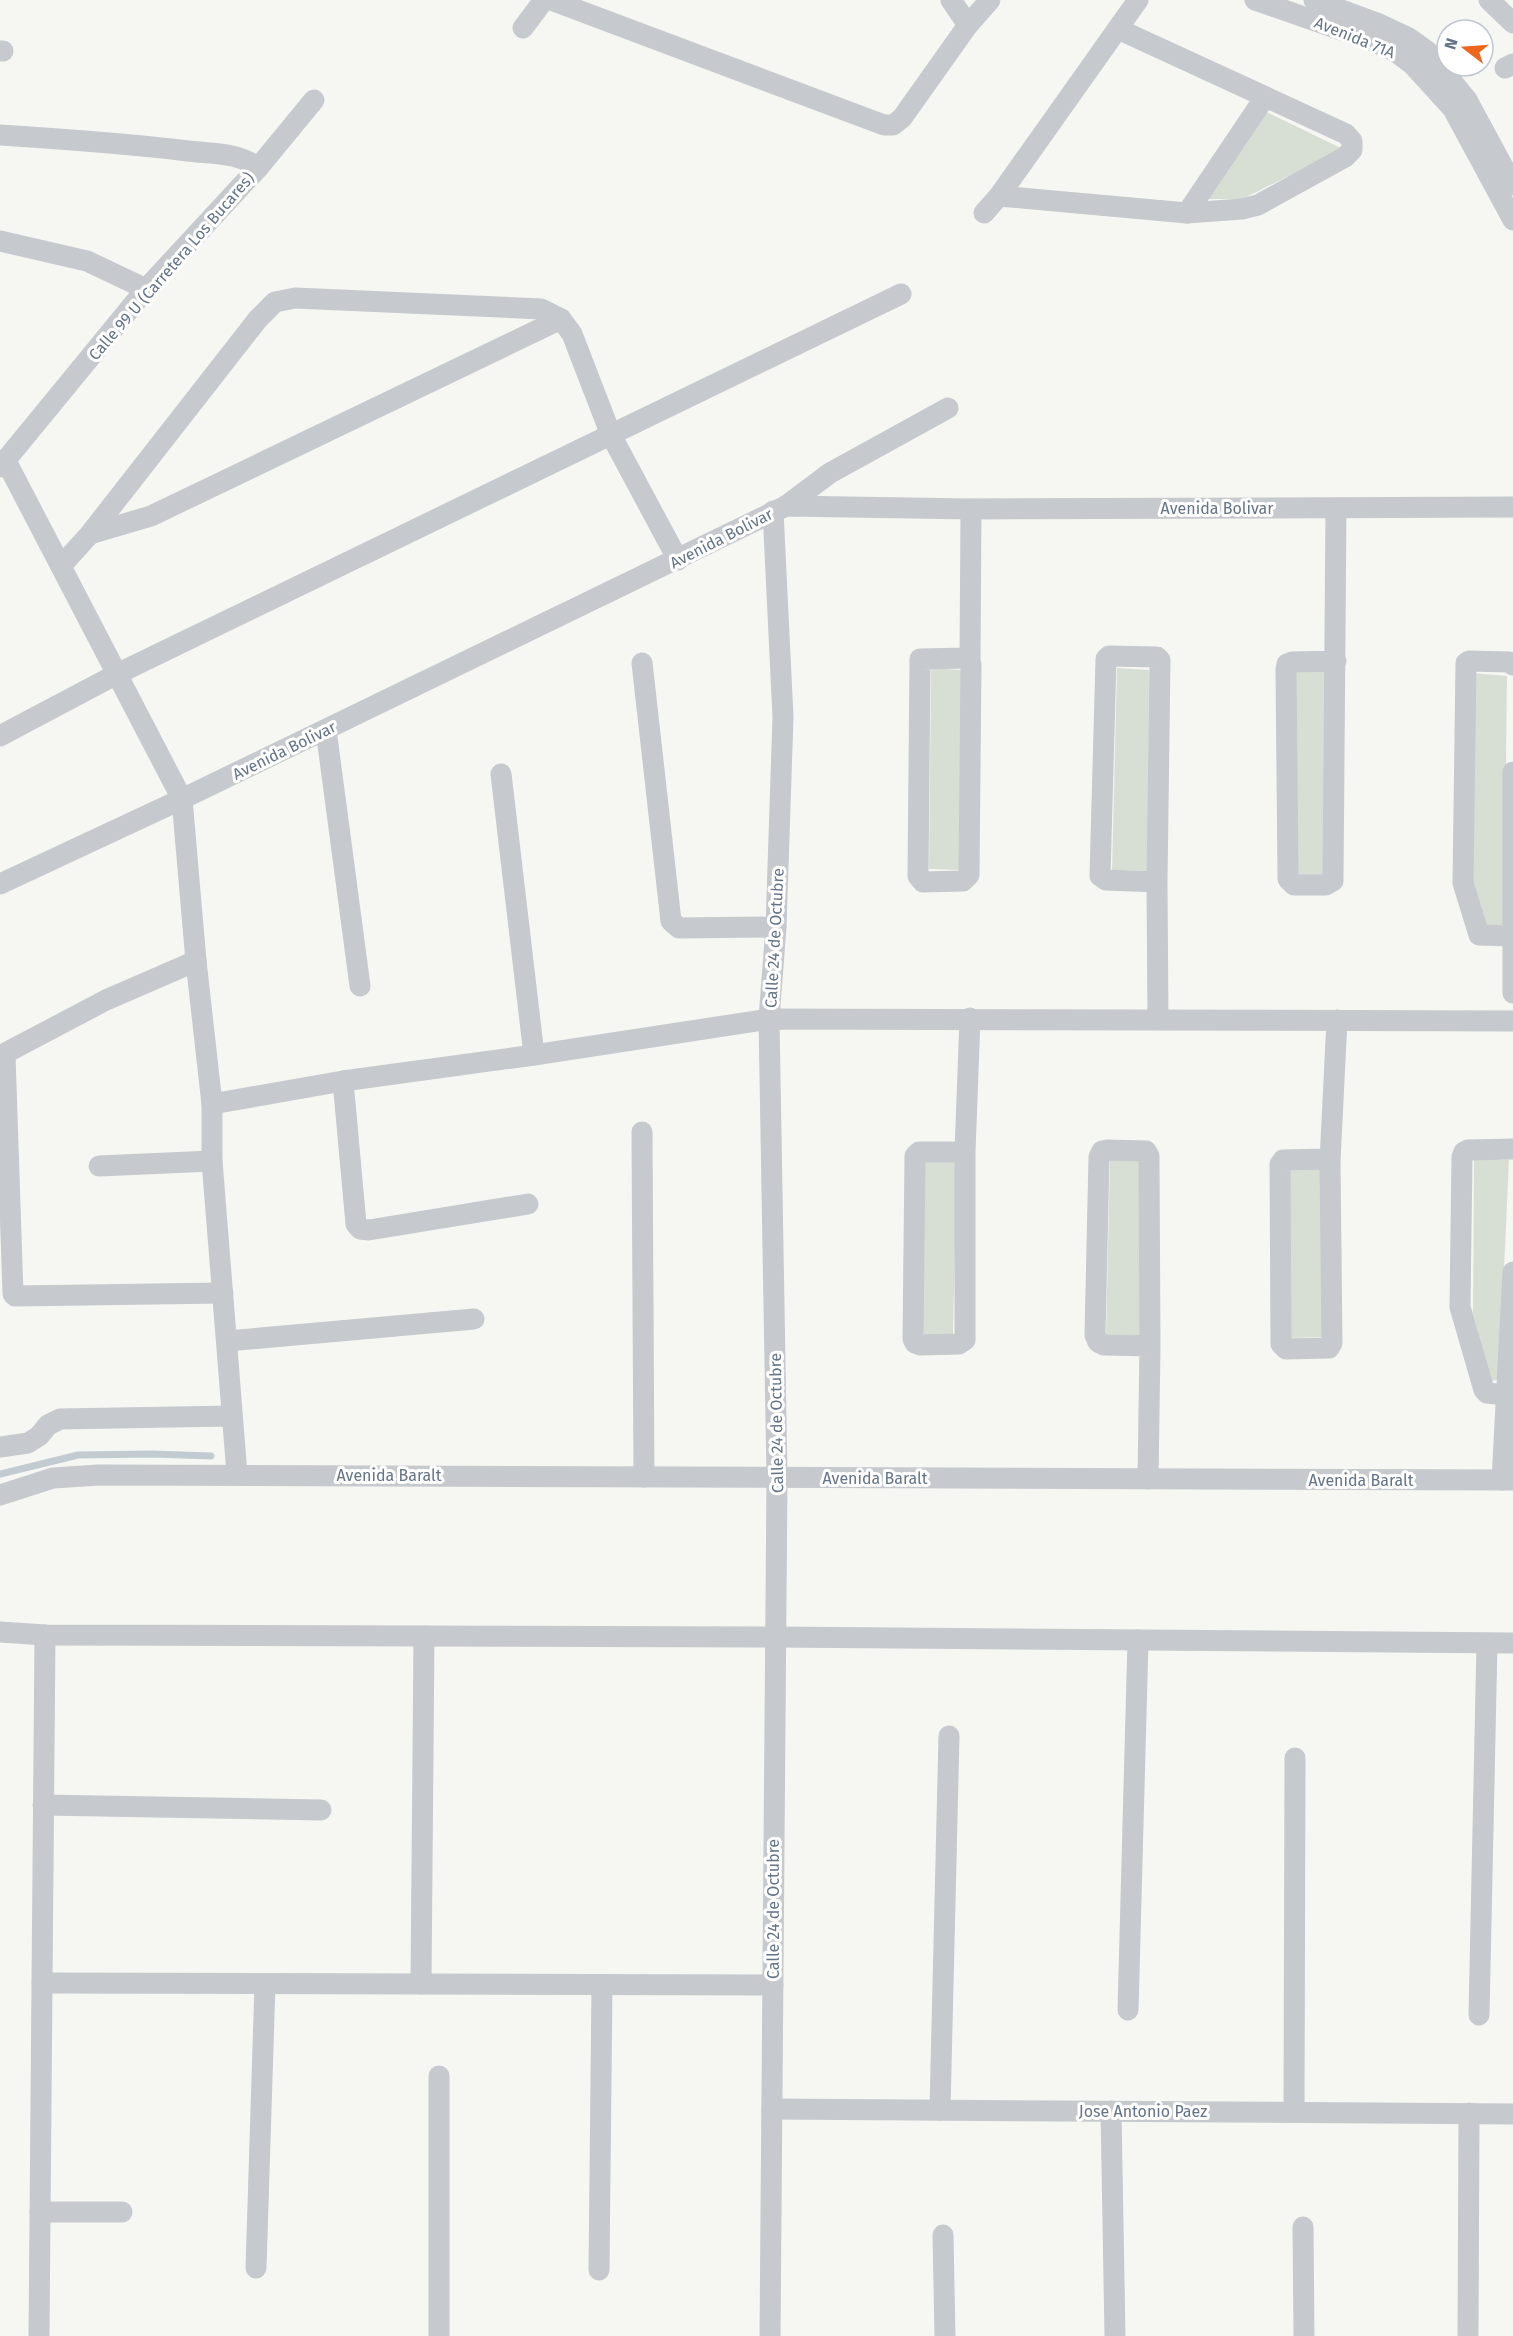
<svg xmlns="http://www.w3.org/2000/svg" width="1513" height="2336" font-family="'Fira Sans',sans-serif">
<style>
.green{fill:#d7dfd4}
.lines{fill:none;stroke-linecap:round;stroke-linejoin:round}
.stream{stroke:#c2cbd1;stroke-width:7}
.minor{stroke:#c6c9cd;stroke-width:21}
.labels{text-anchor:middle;stroke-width:6;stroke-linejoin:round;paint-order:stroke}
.street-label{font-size:16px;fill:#647386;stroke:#fff}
</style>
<rect width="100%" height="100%" fill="#f6f7f3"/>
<g class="green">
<polygon points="1262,110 1343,149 1242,199 1207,199"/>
<polygon points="931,668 963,670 959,870 929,869"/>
<polygon points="1117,668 1149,670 1148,871 1112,870"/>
<polygon points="1296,672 1327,672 1324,875 1297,877"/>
<polygon points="1471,673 1507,676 1504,925 1480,925 1468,890"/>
<polygon points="922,1158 957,1161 953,1335 923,1336"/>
<polygon points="1110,1160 1141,1160 1141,1337 1106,1335"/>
<polygon points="1474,1160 1509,1160 1499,1380 1491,1381 1473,1313"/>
<polygon points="1324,1168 1323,1337 1289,1338 1289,1170"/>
</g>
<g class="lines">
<polyline class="stream" points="0,1474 78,1455 152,1454 211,1456"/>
<g class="minor">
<polyline points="551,0 884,125 893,125 902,118 968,25 990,0"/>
<polyline points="951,0 968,25"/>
<polyline points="1255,0 1370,40 1396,52 1412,64 1453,109 1513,220"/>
<polyline points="1314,0 1377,23 1409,38 1427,51 1467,100 1513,185"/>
<polyline points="1489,0 1513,23"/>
<polyline points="523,28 544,0"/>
<polyline points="0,51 3,51"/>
<polyline points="1505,68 1513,64"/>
<path d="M0,135C63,139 125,143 188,151C212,154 239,152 258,168"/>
<polyline points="999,196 1187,213 1242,209 1258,205 1345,157 1352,150 1352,141 1346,134 1118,29"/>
<polyline points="984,213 999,196 1138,0"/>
<polyline points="1187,213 1265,97"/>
<polyline points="0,241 87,261 146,289"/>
<polyline points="6,461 182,799 196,961 212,1104 212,1161 237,1474"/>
<polyline points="0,467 146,289 258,168 314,100"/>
<polyline points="786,506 830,473 948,408"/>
<polyline points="90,534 151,516 561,319"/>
<polyline points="61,566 90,534 258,319 275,302 295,298 541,309 561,319 572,334 611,435 678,560"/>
<polyline points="970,660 966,658 920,659 918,876 923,882 963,881 969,875 971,664 970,660 971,509"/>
<polyline points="1336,661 1292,662 1287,664 1286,669 1288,879 1294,885 1326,885 1333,881 1336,508"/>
<polyline points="642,663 671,921 679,928 776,927"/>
<polyline points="326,730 360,986"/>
<polyline points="0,736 117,674 901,294"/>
<polyline points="1513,772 1513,993"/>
<polyline points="501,774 534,1055"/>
<polyline points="1157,882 1106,880 1100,876 1106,659 1109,656 1157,657 1160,660 1157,882 1158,1019"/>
<polyline points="0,884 182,799 786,506 971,509 1513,507"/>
<polyline points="1512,936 1479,935 1463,883 1466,663 1469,661 1509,662 1513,665"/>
<polyline points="5,1055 13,1294 15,1296 223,1293"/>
<polyline points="0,1056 106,1000 196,961"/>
<polyline points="343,1081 356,1224 360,1229 369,1230 528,1204"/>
<polyline points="212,1104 343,1081 534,1055 769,1019 1513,1021"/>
<polyline points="642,1132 644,1477"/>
<polyline points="965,1152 919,1152 915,1156 913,1339 915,1343 920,1345 959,1344 965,1340 965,1152 970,1018"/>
<polyline points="1330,1161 1328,1159 1283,1160 1280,1164 1281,1344 1286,1349 1329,1348 1332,1343 1330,1161 1337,1020"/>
<polyline points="99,1166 212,1161"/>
<polyline points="227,1341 474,1319"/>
<polyline points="1507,1395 1487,1393 1484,1390 1460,1307 1462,1157 1464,1152 1468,1150 1513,1149"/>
<polyline points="0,1447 28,1443 39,1436 48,1425 60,1419 232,1416"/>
<polyline points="1148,1479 1150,1346 1149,1156 1146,1151 1107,1150 1102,1151 1099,1157 1095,1335 1098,1342 1104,1345 1150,1346"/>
<polyline points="1502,1480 1513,1272"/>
<polyline points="0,1495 53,1478 99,1475 1513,1480"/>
<polyline points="0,1632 45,1635 775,1637 1513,1643"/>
<polyline points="43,1805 321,1810"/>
<polyline points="42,1983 773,1985"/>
<polyline points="421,1984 424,1636"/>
<polyline points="1128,2010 1138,1640"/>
<polyline points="1479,2015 1487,1643"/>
<polyline points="439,2076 439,2336"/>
<polyline points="772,2109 1513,2114"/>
<polyline points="940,2110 949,1736"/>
<polyline points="1111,2111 1115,2336"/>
<polyline points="1294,2112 1295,1758"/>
<polyline points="40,2212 122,2212"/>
<polyline points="1303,2227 1304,2336"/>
<polyline points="943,2235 945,2336"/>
<polyline points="256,2268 265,1984"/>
<polyline points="599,2270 602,1985"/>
<polyline points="39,2336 45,1635"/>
<polyline points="770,2336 777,1477 769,1019 776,927 783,717 773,511"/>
<polyline points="1468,2336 1469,2113"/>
</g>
</g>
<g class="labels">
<g class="street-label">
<text transform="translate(1355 37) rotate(22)" y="6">Avenida 71A</text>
<text transform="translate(171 266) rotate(-49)" y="6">Calle 99 U (Carretera Los Bucares)</text>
<text x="1217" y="514">Avenida Bolivar</text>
<text transform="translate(721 538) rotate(-27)" y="6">Avenida Bolivar</text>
<text transform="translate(284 750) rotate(-26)" y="6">Avenida Bolivar</text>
<text transform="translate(774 938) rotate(-87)" y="6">Calle 24 de Octubre</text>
<text transform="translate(776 1423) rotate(-91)" y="6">Calle 24 de Octubre</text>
<text x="389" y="1481">Avenida Baralt</text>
<text x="875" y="1484">Avenida Baralt</text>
<text x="1361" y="1486">Avenida Baralt</text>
<text transform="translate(773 1909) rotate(-90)" y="6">Calle 24 de Octubre</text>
<text x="1143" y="2117">Jose Antonio Paez</text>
</g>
</g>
<g transform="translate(1465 48) rotate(287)"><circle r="28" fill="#ffffff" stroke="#c1c7cf" stroke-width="1.5"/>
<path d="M0-4.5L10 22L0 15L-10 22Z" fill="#ed661d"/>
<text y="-9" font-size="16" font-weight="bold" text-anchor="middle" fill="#647386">N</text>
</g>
</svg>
